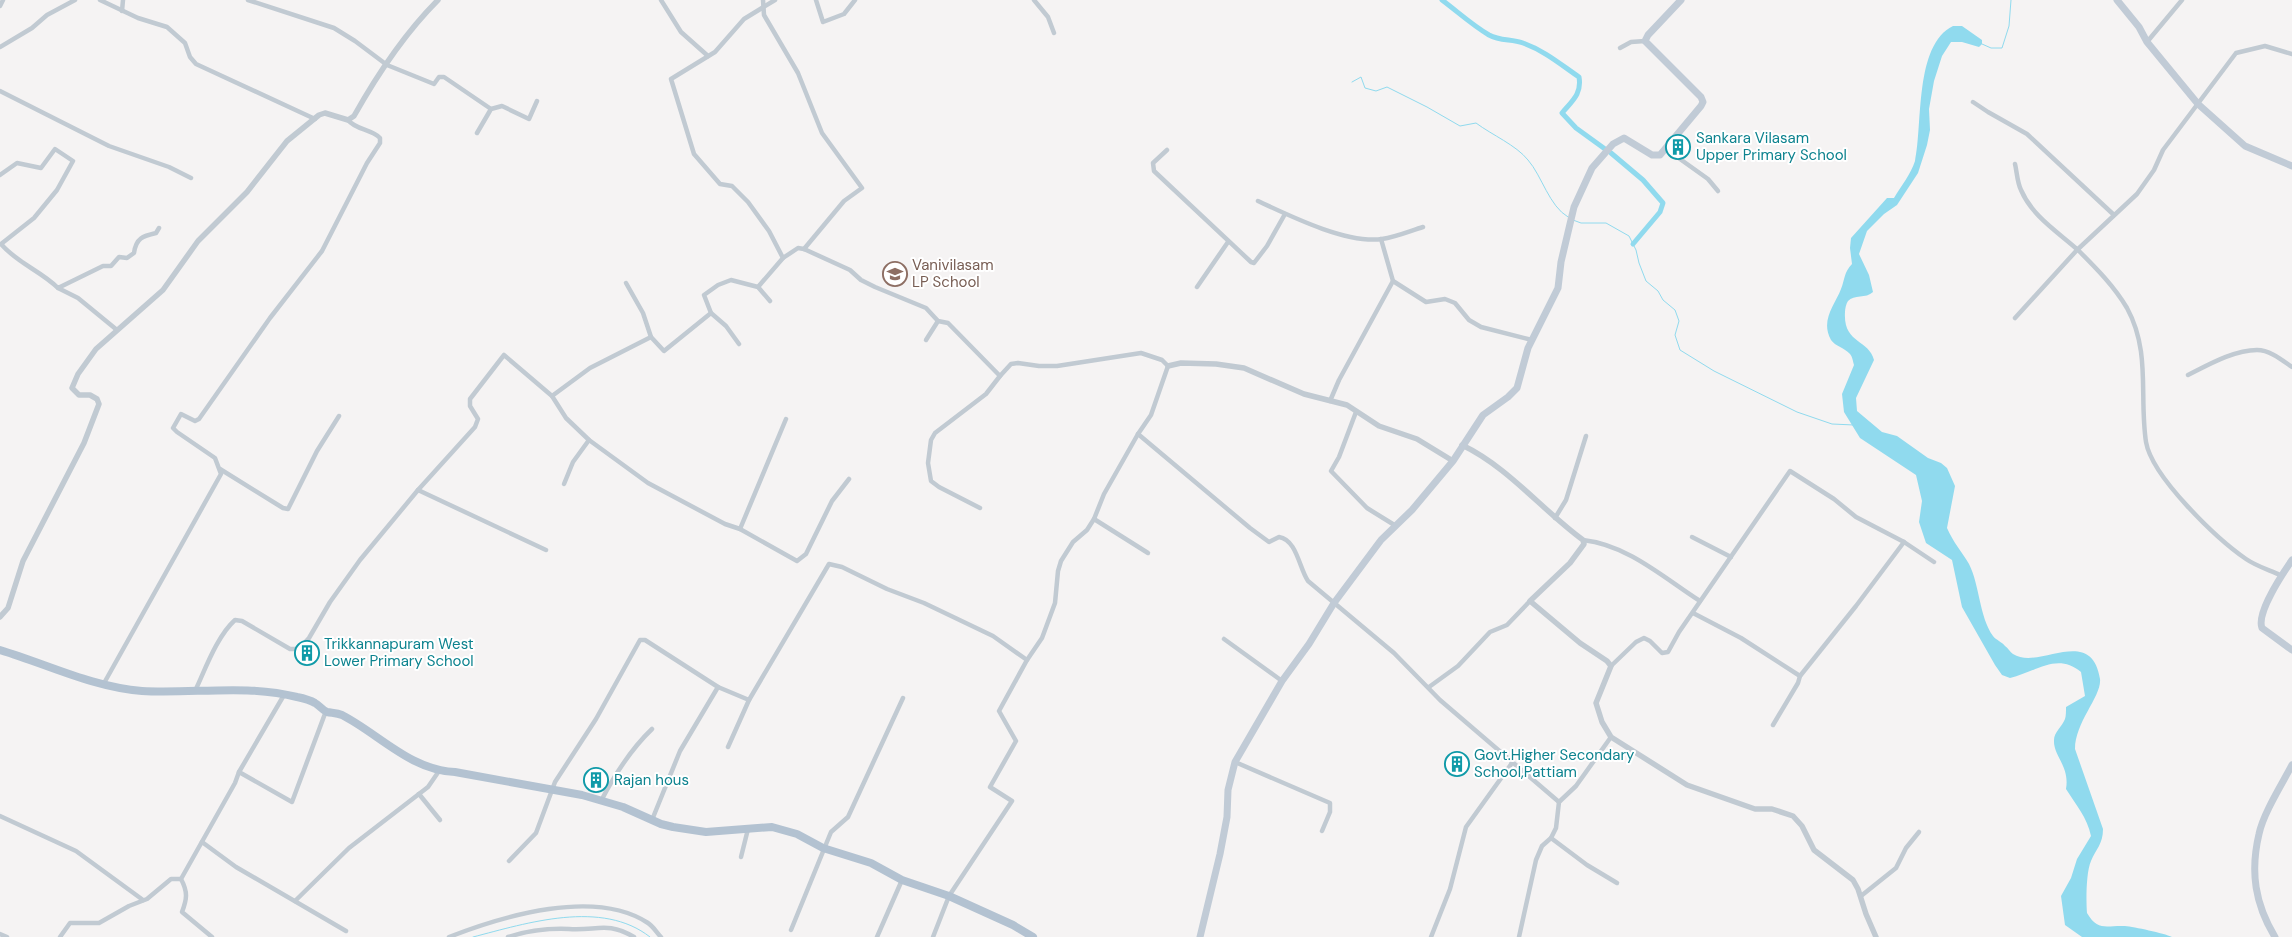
<svg xmlns="http://www.w3.org/2000/svg" width="2292" height="937" font-family="'DM Sans',sans-serif">
<style>
.education{fill:#e6e4e5}
.water{fill:#90daee}
.lines{fill:none;stroke-linecap:round;stroke-linejoin:round}
.stream{stroke:#90daee;stroke-width:1}
.canal{stroke:#90daee;stroke-width:5}
.minor{stroke:#c1cad2;stroke-width:4.5}
.tertiary{stroke:#c1cad2;stroke-width:5.5}
.secondary{stroke:#c1cbd6;stroke-width:7}
.primary{stroke:#b3c2d1;stroke-width:8}
.labels{text-anchor:middle;stroke-width:4;stroke-linejoin:round;paint-order:stroke}
.culture-label{font-size:15px;fill:#0d838f;stroke:#fff;text-anchor:start}
.education-label{font-size:15px;fill:#785e54;stroke:#fff;text-anchor:start}
</style>
<rect width="100%" height="100%" fill="#f5f3f3"/>
<polygon class="education" points="891,261 909,275 902,285 881,272"/>
<path class="water" d="M1953,26H1962L1982,40V44L1979,47L1962,42H1951L1942,56L1934,81L1929,109L1930,130L1927,145L1918,173L1897,205L1884,214L1867,231L1859,254L1869,275L1873,292C1866,299 1854,294 1848,301C1846,304 1845,309 1845,312C1843,344 1869,339 1874,360L1856,398L1857,411L1882,432L1897,436L1928,458L1941,463L1947,468L1955,486L1947,528C1953,542 1962,552 1969,564C1980,586 1979,616 1993,636C1996,640 2002,642 2005,646C2008,648 2010,652 2013,654C2039,671 2091,624 2100,679C2102,696 2075,722 2075,749L2103,829C2103,844 2096,849 2091,861C2086,872 2086,901 2087,913C2098,932 2107,925 2125,926C2134,927 2164,933 2172,937H2082L2065,925L2061,896L2071,878L2077,859L2091,836C2087,817 2076,805 2066,789C2070,766 2053,756 2054,740C2054,732 2062,727 2065,719C2066,716 2066,711 2066,707L2085,696L2081,672C2057,652 2036,672 2010,678L2002,675L1995,665L1962,607L1952,560L1926,543L1919,522L1922,501L1916,475L1860,438L1844,412L1842,394L1854,365C1853,361 1852,356 1850,354C1845,348 1835,346 1831,340C1820,320 1835,305 1841,289C1845,279 1844,272 1852,264L1850,248L1851,238L1887,198H1894C1901,186 1911,174 1915,161C1923,125 1914,45 1953,26Z"/>
<g class="lines">
<g class="stream">
<polyline points="1982,44 1991,48 2002,48 2009,26 2011,0"/>
<path d="M1352,82L1361,77L1365,88L1376,91L1387,87L1427,107L1460,126L1476,123C1492,135 1516,145 1528,160C1542,176 1549,206 1568,217"/>
<polyline points="1573,220 1581,223 1606,223 1629,236 1636,250 1639,263 1646,281 1658,291 1663,300 1675,310 1679,321 1675,335 1680,350 1714,371 1797,412 1832,424 1854,425"/>
<path d="M473,937C527,923 602,899 650,937"/>
</g>
<g class="canal">
<path d="M1442,0C1458,12 1472,25 1489,35C1500,41 1511,39 1523,43C1545,51 1560,64 1579,77C1582,94 1572,101 1562,113L1576,128L1605,149"/>
<polyline points="1611,153 1643,180 1663,203 1660,212 1633,244"/>
</g>
<g class="minor">
<polyline points="100,0 138,18 167,27 185,43 190,57 196,64 315,119"/>
<polyline points="248,0 334,28 355,41 387,65 434,84 439,77 444,77 491,109"/>
<polyline points="661,0 681,32 708,56"/>
<polyline points="763,0 764,15 798,73 822,133 862,188 844,201 804,249"/>
<polyline points="775,0 744,19 715,52 671,79 694,154 720,184 732,186 748,202 769,231 783,258 798,248 804,249 850,270 861,280 875,287 926,308 938,321 948,323 1000,376 1011,364 1018,363 1039,366 1057,366 1141,353 1162,360 1168,366 1151,415 1138,434 1104,494 1094,519 1087,530 1073,542 1061,561 1058,571 1055,603 1042,638 1027,660 999,711 1016,741 990,787 1012,801 949,896 933,937"/>
<polyline points="816,0 823,22 844,14 855,0"/>
<polyline points="1034,0 1048,17 1054,33"/>
<polyline points="0,6 3,0"/>
<polyline points="122,11 123,0"/>
<polyline points="2147,42 2182,0"/>
<polyline points="0,47 32,28 47,15 75,0"/>
<polyline points="1620,48 1631,42 1645,41"/>
<polyline points="0,91 109,146 169,167 191,178"/>
<polyline points="1973,102 1988,112 2027,134 2114,215"/>
<polyline points="477,133 491,109 502,106 529,119 537,101"/>
<polyline points="1666,149 1708,179 1718,191"/>
<polyline points="1167,150 1153,163 1154,171 1251,262 1254,263 1267,246 1285,214"/>
<path d="M2015,164C2017,172 2017,182 2021,190C2032,216 2058,232 2078,250C2096,268 2114,286 2127,308C2151,352 2139,396 2146,442C2152,477 2217,539 2246,559C2256,566 2269,570 2280,575"/>
<path d="M0,175L17,163L41,168L55,149L73,161L57,190L34,218L1,244C17,263 41,271 58,288L103,266H111L119,257L127,258L134,253C136,238 143,236 156,233L159,228"/>
<path d="M1258,201C1290,216 1347,244 1382,239C1396,237 1410,231 1423,227"/>
<polyline points="1381,239 1393,281 1426,302 1445,299 1455,303 1469,320 1481,327 1532,340"/>
<polyline points="626,283 643,313 651,337 664,351 711,313"/>
<polyline points="758,287 783,258"/>
<polyline points="1197,287 1228,242"/>
<polyline points="58,288 78,298 117,330"/>
<polyline points="2015,318 2077,250 2137,194 2154,170 2163,150 2236,53 2265,46 2292,54"/>
<polyline points="926,340 938,321"/>
<polyline points="739,344 726,326 711,313 704,295 718,285 731,280 758,287 770,301"/>
<path d="M2188,375C2208,365 2234,350 2257,350C2270,350 2282,360 2292,367"/>
<polyline points="552,396 590,368 651,337"/>
<polyline points="1330,401 1339,380 1393,281"/>
<polyline points="1356,412 1339,457 1331,471 1367,508 1396,526"/>
<path d="M1138,434L1250,528L1269,542L1279,537C1297,540 1299,568 1308,581L1394,653L1440,700L1559,802"/>
<polyline points="220,469 283,508 288,509 317,451 339,416"/>
<polyline points="564,484 573,462 589,440"/>
<polyline points="418,490 546,550"/>
<polyline points="980,508 939,487 931,481 928,463 931,440 935,433 986,394 1000,376"/>
<polyline points="1555,518 1566,500 1586,436"/>
<polyline points="1094,519 1148,553"/>
<polyline points="740,529 786,419"/>
<polyline points="1692,537 1731,557"/>
<path d="M1583,540C1628,545 1664,578 1700,601"/>
<polyline points="1693,613 1741,638 1800,676"/>
<polyline points="1224,639 1282,681"/>
<polyline points="1611,666 1636,642 1644,638 1650,641 1662,653 1668,652 1679,632 1790,471 1834,499 1856,517 1904,542 1934,562"/>
<path d="M103,685L221,474L215,458L177,432L173,428L181,414L195,421L199,419L270,318L322,251L367,163L380,143V138C371,129 356,130 348,120"/>
<polyline points="1429,687 1458,666 1490,632 1507,625 1530,601"/>
<path d="M195,691C205,670 217,636 235,620L242,621L290,649H299L309,638L330,602L360,560L418,490L475,427L478,419L470,406V399L504,355L552,396L566,418L589,440L648,483L725,524L740,529L797,561L806,554L832,501L849,479"/>
<polyline points="1773,725 1798,683 1800,676 1856,606 1904,542"/>
<polyline points="728,747 749,700 829,564 842,567 887,589 924,603 993,636 1027,660"/>
<polyline points="1235,762 1330,803 1330,812 1322,831"/>
<polyline points="239,772 292,802 326,711"/>
<polyline points="419,794 440,820"/>
<path d="M601,801C615,774 630,750 652,729"/>
<polyline points="0,816 76,851 143,900"/>
<polyline points="652,820 680,751 718,687"/>
<polyline points="1551,838 1587,865 1617,883"/>
<polyline points="202,842 236,867 346,931"/>
<polyline points="741,857 748,829"/>
<polyline points="509,861 536,833 555,782 596,719 640,640 645,640 718,687 749,700"/>
<polyline points="1861,896 1896,868 1906,848 1919,832"/>
<polyline points="295,901 349,848 428,787 439,771"/>
<polyline points="791,930 831,832 848,817 903,698"/>
<polyline points="0,934 7,937"/>
<polyline points="60,937 70,923 99,923 129,906 147,899 171,879 181,879"/>
<path d="M212,937L182,912C187,899 188,892 181,879L235,783L239,772L284,695"/>
<path d="M449,937C503,916 595,888 648,923C653,926 657,933 661,937"/>
<path d="M508,937C530,930 547,928 569,929C597,931 607,921 634,937"/>
<polyline points="877,937 902,880"/>
<polyline points="1431,937 1450,889 1466,827 1512,763"/>
<polyline points="1519,937 1536,860 1542,846 1551,838 1556,828 1559,802 1576,786 1611,737"/>
</g>
<g class="tertiary">
<polyline points="1168,366 1181,363 1216,364 1244,368 1304,394 1347,405 1379,426 1417,439 1453,461"/>
<path d="M1462,445C1508,467 1542,510 1583,540L1584,544L1570,563L1530,601L1580,643L1607,661L1611,666L1596,703L1602,722L1611,737L1687,785L1755,809H1772L1793,816L1802,826L1814,850L1853,880L1858,889L1866,914L1876,937"/>
<path d="M0,617L8,608L23,561L84,443L99,404L97,399L90,395H79L72,388L78,374L96,349L163,290L198,241L247,192L287,141L319,115L325,113L348,120L354,116C377,75 405,33 438,0"/>
</g>
<g class="secondary">
<polyline points="2117,0 2139,27 2147,42 2198,104 2245,146 2292,166"/>
<path d="M2292,560C2283,573 2256,613 2262,628L2292,650"/>
<polyline points="1200,937 1220,854 1227,817 1228,790 1235,762 1282,681 1309,644 1334,603 1381,540 1412,510 1453,461 1483,415 1508,397 1517,388 1528,348 1558,288 1561,262 1574,207 1592,168 1613,144 1624,138 1652,155 1660,155 1701,106 1703,102 1701,97 1645,41 1648,35 1681,0"/>
<path d="M2275,937C2255,904 2250,872 2259,834C2263,814 2282,784 2292,765"/>
</g>
<path class="primary" d="M0,650C47,664 92,687 142,691C193,694 246,684 297,697C302,698 310,700 315,703C319,705 322,710 327,712C332,713 337,713 342,715C379,734 410,770 455,772L582,795L623,807L661,824L673,827L706,832L772,827L797,834L823,848L871,863L902,880L949,896L1013,925L1033,937"/>
</g>
<defs>
<symbol id="building-ring" viewBox="-11 -11 22 22"><circle r="9.5" fill="#fff" stroke="#0f9aa8" stroke-width="1.5"/><path d="M-4-6H4V6H1V3H-1V6H-4ZM-2.5-4.3h1.7v1.8h-1.7ZM.8-4.3h1.7v1.8H.8ZM-2.5-1h1.7V.8h-1.7ZM.8-1h1.7V.8H.8Z" fill="#0f9aa8"/></symbol>
<symbol id="school-ring" viewBox="-11 -11 22 22"><circle r="9.5" fill="#fff" stroke="#8d6e63" stroke-width="1.5"/><path d="M0-5L7-2L0 1L-7-2ZM-4 1L0 2.5L4 1V4Q0 6-4 4Z" fill="#8d6e63"/></symbol>
</defs>
<g fill-rule="evenodd">
<use href="#building-ring" x="1664" y="133" width="28" height="28"/>
<use href="#school-ring" x="881" y="260" width="28" height="28"/>
<use href="#building-ring" x="293" y="639" width="28" height="28"/>
<use href="#building-ring" x="1443" y="750" width="28" height="28"/>
<use href="#building-ring" x="582" y="766" width="28" height="28"/>
</g>
<g class="labels">
<g class="culture-label">
<text x="1696" y="143">Sankara Vilasam<tspan x="1696" dy="17">Upper Primary School</tspan></text>
<text x="324" y="649">Trikkannapuram West<tspan x="324" dy="17">Lower Primary School</tspan></text>
<text x="1474" y="760">Govt.Higher Secondary<tspan x="1474" dy="17">School,Pattiam</tspan></text>
<text x="614" y="785">Rajan hous</text>
</g>
<g class="education-label">
<text x="912" y="270">Vanivilasam<tspan x="912" dy="17">LP School</tspan></text>
</g>
</g>
</svg>
